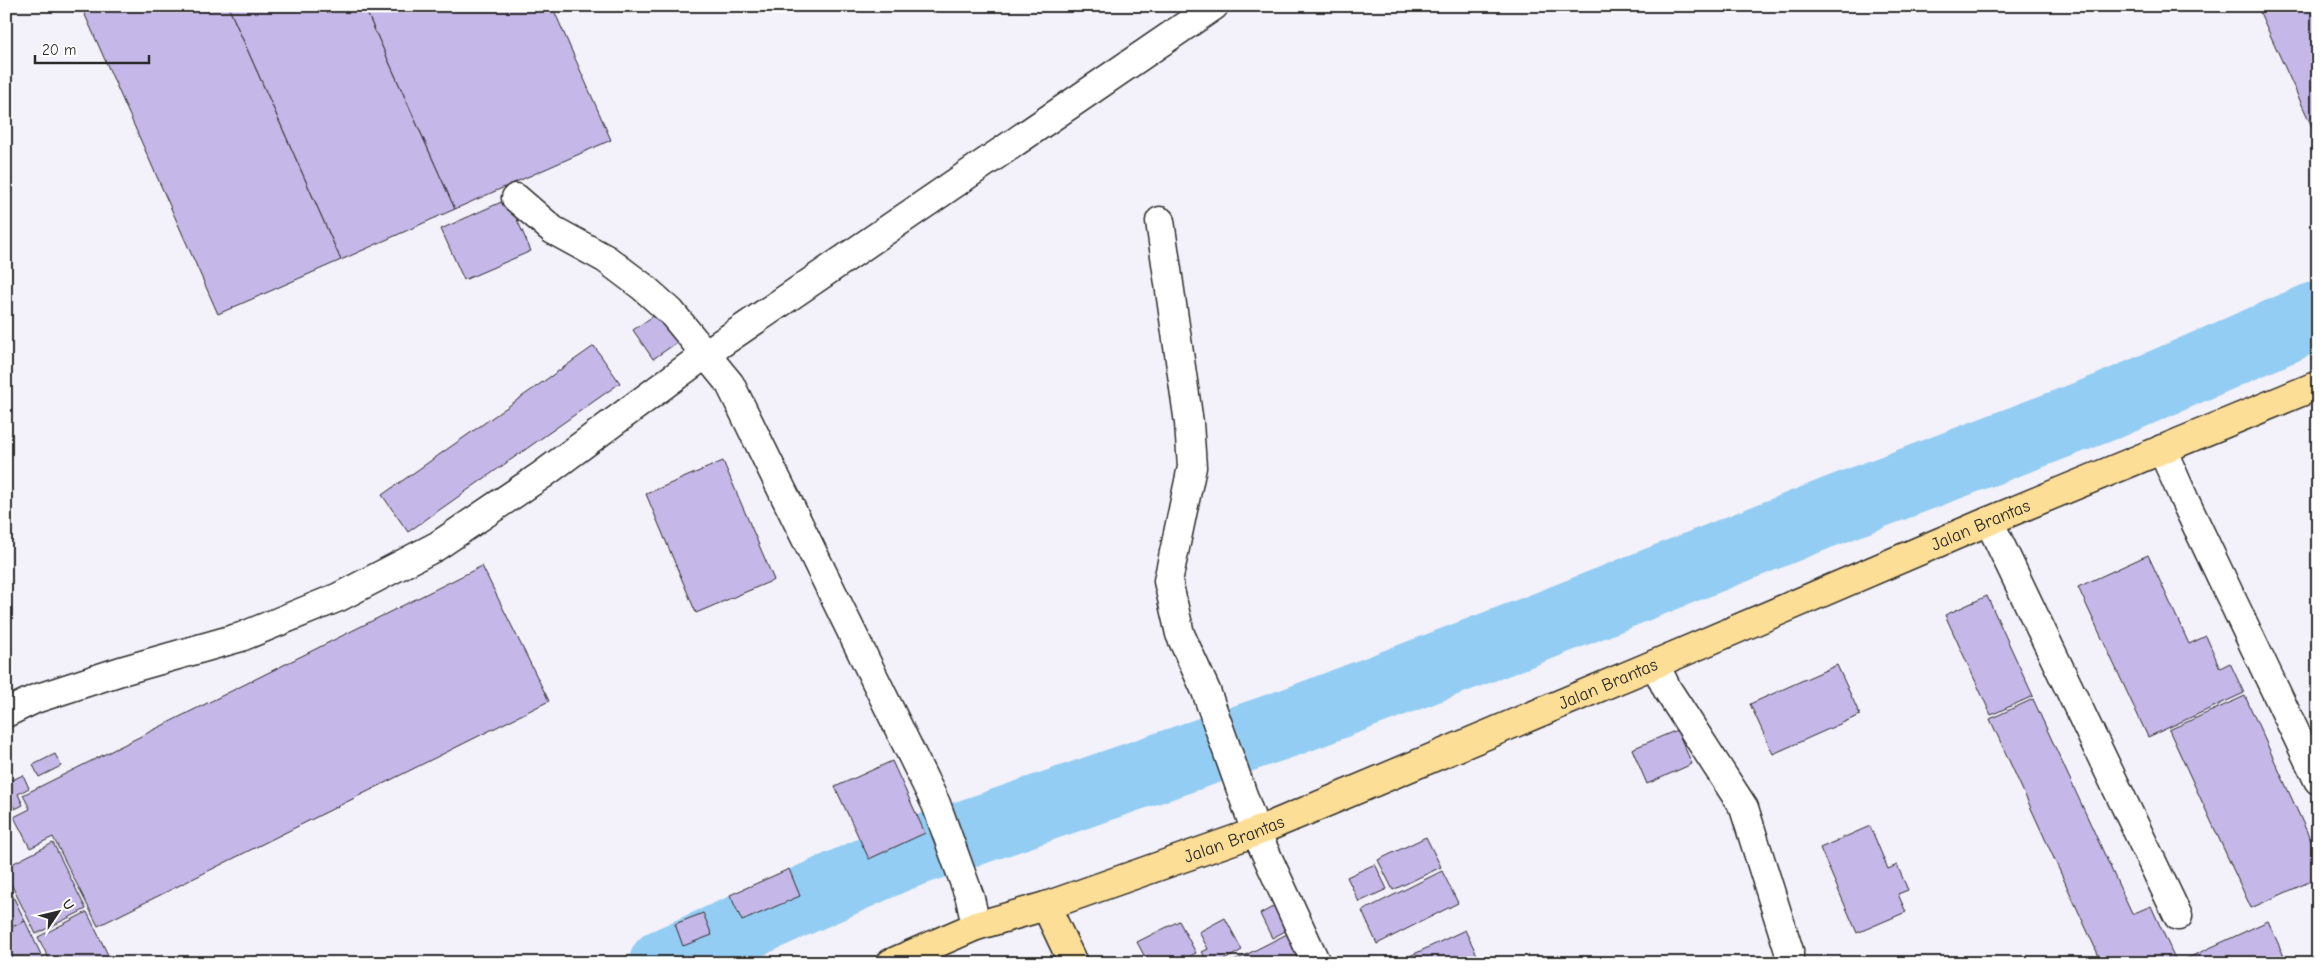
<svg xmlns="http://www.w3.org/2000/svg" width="2324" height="969" font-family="'Comic Neue',sans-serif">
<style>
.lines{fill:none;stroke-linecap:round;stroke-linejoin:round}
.river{stroke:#94cdf3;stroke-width:68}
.building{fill:#c5b7e8;stroke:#2b2b2b}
.minor-casing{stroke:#2b2b2b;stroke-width:31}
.major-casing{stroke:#2b2b2b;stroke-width:31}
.minor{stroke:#fff;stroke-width:28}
.major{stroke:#fdde96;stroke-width:28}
.labels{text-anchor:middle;stroke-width:5;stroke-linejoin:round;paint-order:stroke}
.street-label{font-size:18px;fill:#2b2b2b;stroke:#fff}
</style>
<rect width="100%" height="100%" fill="#f3f1fa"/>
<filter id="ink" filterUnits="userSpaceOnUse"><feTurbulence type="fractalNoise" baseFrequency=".02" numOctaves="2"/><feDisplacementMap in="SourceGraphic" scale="10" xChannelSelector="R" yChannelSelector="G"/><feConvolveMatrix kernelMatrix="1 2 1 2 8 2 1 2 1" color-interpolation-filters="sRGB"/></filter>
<g filter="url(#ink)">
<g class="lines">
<polyline class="river" points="663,963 900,857 1294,721 1538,628 1840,508 2111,405 2318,315"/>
</g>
<g class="building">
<polygon points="81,6 228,6 341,260 218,314"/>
<polygon points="228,6 364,6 455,209 341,260"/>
<polygon points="364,6 552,6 611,140 455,209"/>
<polygon points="2257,6 2318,6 2318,140"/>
<polygon points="508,199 531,251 464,280 441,229"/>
<polygon points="662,310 682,339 653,359 633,330"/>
<polygon points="594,346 620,383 408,532 382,495"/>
<polygon points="723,461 774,580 696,613 646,494"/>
<polygon points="2148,555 2189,644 2206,636 2220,668 2230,663 2244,693 2148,737 2078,587"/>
<polygon points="482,566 549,701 98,926 53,837 30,848 14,817 30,809 23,795"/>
<polygon points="1987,596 2033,696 1991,715 1945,615"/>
<polygon points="1837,665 1860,715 1773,754 1750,704"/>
<polygon points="2245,696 2318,856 2318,878 2251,908 2169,730"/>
<polygon points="2033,699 2132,914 2151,906 2177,963 2268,921 2287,963 2102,963 1990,719"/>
<polygon points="1677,730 1692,764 1647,784 1632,749"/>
<polygon points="55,754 61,766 39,777 33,765"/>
<polygon points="892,761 925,833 869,859 835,787"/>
<polygon points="23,775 29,788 18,794 23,805 15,809 6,792 6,783"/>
<polygon points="1870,826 1888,869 1897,865 1908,890 1898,894 1906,912 1857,933 1820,848"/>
<polygon points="1426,837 1441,867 1393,890 1378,860"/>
<polygon points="53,843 86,909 36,934 6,874 6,867"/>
<polygon points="1375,864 1387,889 1359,902 1347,877"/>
<polygon points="789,869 800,896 742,921 730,895"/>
<polygon points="1442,871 1458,903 1377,944 1362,911"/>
<polygon points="6,882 25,921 6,930"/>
<polygon points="1280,903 1293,927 1272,938 1260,914"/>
<polygon points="87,912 112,963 51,963 38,937"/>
<polygon points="703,913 712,935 683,946 675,924"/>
<polygon points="1225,918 1242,950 1219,963 1208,963 1202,952 1208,949 1199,932"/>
<polygon points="25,921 45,963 6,963 6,930"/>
<polygon points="1179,921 1196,953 1177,963 1148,963 1137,942"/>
<polygon points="1465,930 1481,963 1395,963"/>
<polygon points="1287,934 1299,963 1230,963"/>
</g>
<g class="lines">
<defs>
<g id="minor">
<polyline points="516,198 553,230 606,259 643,287 671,312 730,384 936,804 970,898 976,926"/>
<polyline points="1160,221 1189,423 1192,467 1168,581 1180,634 1206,691 1256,832 1316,963"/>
<polyline points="2162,449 2185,501 2318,780"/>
<polyline points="1989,521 2178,916"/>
<polyline points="1655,664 1667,689 1744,808 1789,951 1789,963"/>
<polyline points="6,713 35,699 121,671 241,637 339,597 437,546 542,475 707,353 1214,6"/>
</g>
<g id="major">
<polyline points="1046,906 1073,963"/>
<path id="s1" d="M891,963L976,926L1046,906L1256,832L1655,664L1989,521L2318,385"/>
</g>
</defs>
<use href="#minor" class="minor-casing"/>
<use href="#major" class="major-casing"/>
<use href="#minor" class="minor"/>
<use href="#major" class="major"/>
</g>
</g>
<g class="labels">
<g class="street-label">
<text dy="6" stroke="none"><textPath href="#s1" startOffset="1175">Jalan Brantas</textPath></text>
<text dy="6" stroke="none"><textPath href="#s1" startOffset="770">Jalan Brantas</textPath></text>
<text dy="6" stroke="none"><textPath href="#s1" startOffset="365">Jalan Brantas</textPath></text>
</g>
</g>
<rect width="2324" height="969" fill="none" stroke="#fff" stroke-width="25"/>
<rect x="12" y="12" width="2299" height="944" fill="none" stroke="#2b2b2b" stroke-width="2" filter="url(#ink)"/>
<g transform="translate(58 912) rotate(55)" stroke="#ffffff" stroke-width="4" paint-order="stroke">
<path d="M0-4L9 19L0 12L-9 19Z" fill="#2b2b2b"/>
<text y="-8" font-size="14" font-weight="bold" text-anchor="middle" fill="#2b2b2b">U</text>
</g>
<path d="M35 55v8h114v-8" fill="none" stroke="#2b2b2b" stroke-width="2.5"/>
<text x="42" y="55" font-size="15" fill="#2b2b2b" stroke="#ffffff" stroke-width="4" paint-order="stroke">20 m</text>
</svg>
